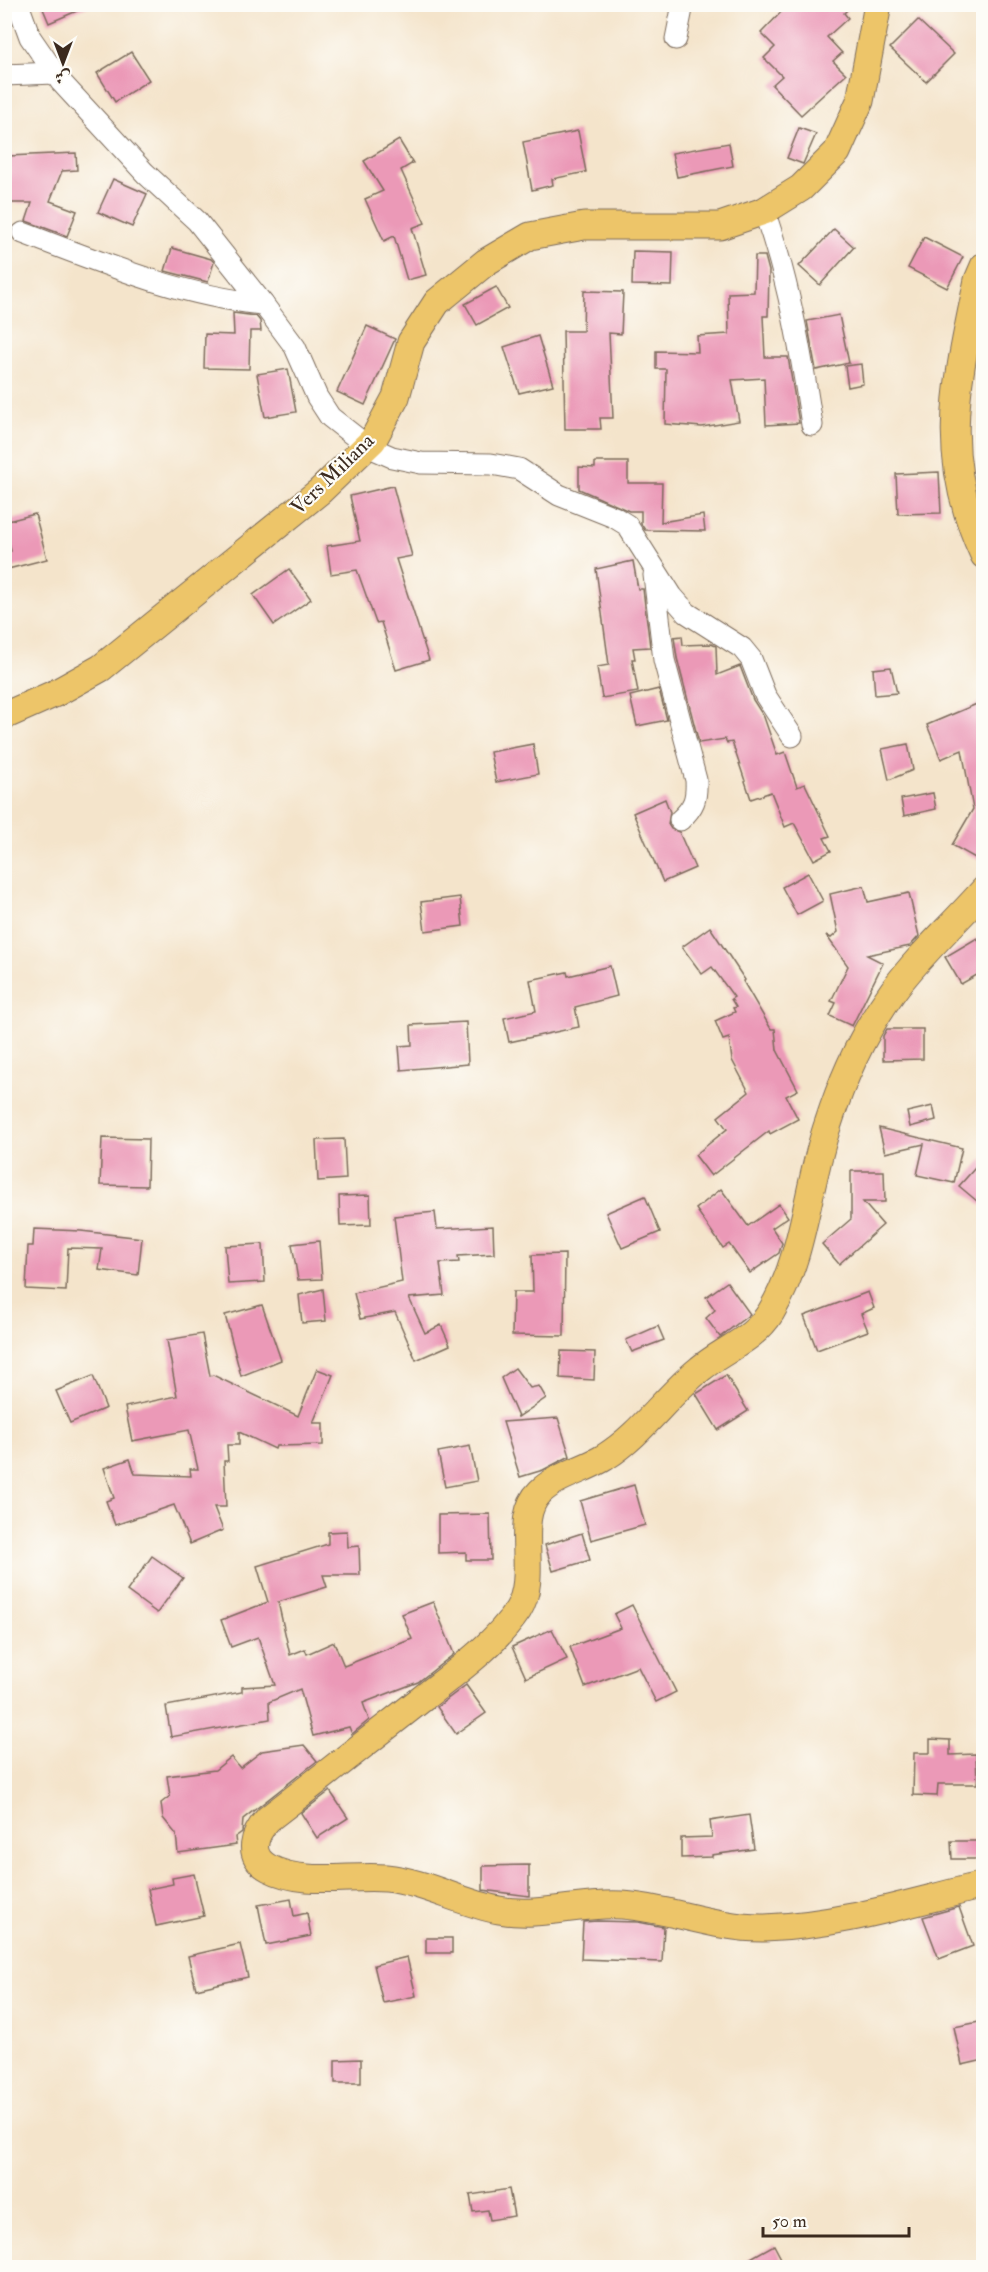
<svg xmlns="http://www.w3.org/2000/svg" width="988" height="2272" font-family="'IM FELL Double Pica',Amiri,serif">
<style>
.building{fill:#eb99b7}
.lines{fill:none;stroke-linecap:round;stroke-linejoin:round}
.minor-casing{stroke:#7c6b5b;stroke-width:23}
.major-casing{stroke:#7c6b5b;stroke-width:29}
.minor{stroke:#fff;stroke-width:21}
.major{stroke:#edc569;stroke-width:27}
.labels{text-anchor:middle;stroke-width:4.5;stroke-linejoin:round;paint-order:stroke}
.street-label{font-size:21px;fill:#3b2a1e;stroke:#fdfcf7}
</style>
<rect width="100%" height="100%" fill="#fdfcf7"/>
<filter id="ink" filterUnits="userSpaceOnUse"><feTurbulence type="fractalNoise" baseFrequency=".0167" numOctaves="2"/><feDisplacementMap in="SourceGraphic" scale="12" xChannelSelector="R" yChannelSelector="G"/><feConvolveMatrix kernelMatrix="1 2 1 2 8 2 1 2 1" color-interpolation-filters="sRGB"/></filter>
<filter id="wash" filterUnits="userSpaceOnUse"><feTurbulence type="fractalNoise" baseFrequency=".008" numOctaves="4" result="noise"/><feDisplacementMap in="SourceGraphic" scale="24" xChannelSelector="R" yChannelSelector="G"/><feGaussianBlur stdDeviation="1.35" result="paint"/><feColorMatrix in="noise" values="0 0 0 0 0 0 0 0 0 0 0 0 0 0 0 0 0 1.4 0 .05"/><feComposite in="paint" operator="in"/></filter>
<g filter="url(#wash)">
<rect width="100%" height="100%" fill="#f4e4cb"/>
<g id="blocks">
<g class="building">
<polygon points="41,4 93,4 49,23"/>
<polygon points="789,4 853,4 844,13 848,18 827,37 842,53 833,61 846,74 801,115 772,85 782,76 764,58 775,47 761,33"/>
<polygon points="918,20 954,54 926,82 890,48"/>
<polygon points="131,52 149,80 115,102 97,73"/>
<polygon points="799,128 816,134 803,164 787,158"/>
<polygon points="578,131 586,172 552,179 553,185 532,190 523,142"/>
<polygon points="399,140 413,163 401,170 425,223 412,228 426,275 407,280 394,236 384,241 365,199 383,191 364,161"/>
<polygon points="729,143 733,166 677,177 672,153"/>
<polygon points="76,153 77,170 62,171 50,201 77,211 67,236 26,221 32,203 4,203 4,175 9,175 8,156"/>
<polygon points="113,179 147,194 132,227 98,212"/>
<polygon points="834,229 854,247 820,285 799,266"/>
<polygon points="924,237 963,257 947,288 908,268"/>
<polygon points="172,248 211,259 214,262 208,282 165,271"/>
<polygon points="633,251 673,252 672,286 632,285"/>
<polygon points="755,256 765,256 769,271 768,316 763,316 765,357 788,357 799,423 766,425 764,378 732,380 739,421 702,427 665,424 666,369 656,369 656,351 698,352 697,336 729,334 728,293 754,292"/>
<polygon points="496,287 508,308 477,325 465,304"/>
<polygon points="584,291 623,292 621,334 609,333 613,418 600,418 601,429 565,429 563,331 583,331"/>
<polygon points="233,313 256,316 260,321 261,331 250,331 249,369 204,368 205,334 234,335"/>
<polygon points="839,315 849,363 816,370 807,321"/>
<polygon points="367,326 395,339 365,405 337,392"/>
<polygon points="538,336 553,385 519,393 504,347"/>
<polygon points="861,364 863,384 848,387 845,366"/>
<polygon points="288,369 296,412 265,417 257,374"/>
<polygon points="595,462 628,462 628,483 662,483 661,522 703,515 705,531 645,530 641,524 641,511 629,511 579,489 579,467 595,468"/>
<polygon points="939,472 941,513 898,514 896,474"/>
<polygon points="393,486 412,556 396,559 429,660 396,670 381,622 376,623 357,570 331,574 327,546 360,541 350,496"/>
<polygon points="35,514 47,559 8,569 4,553 11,551 4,522"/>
<polygon points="633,561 638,589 643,589 650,647 633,648 635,659 632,659 638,692 602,698 597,667 609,665 596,569"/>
<polygon points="289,569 311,599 274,625 253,595"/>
<polygon points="682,636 683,645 711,644 716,646 717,675 740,666 753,700 764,717 777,755 785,752 797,787 805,784 830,836 824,838 831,851 814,860 794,823 785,827 771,792 751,799 732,742 727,743 725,739 699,743 677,658 674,637"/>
<polygon points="891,667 897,693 875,695 873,669"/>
<polygon points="659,689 667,720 637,726 630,696"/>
<polygon points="984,701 984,828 978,838 984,841 984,863 952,845 973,809 962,750 941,759 927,725"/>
<polygon points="533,744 538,774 496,782 490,752"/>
<polygon points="908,744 913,770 889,780 882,749"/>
<polygon points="933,793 936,809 904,816 901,799"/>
<polygon points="665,799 670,812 668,824 671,829 679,832 695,868 663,882 633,813"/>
<polygon points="808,873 823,901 797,915 782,887"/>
<polygon points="864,886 868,902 909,893 919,936 910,946 867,955 883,963 852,1026 830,1016 836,1003 831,1001 848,966 826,935 831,938 838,932 830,894"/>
<polygon points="460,897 463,926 425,931 421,902"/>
<polygon points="710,927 745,980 743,981 771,1029 775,1029 777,1050 798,1090 786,1096 798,1119 770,1134 769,1131 711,1176 695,1155 727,1129 718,1117 749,1092 732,1060 729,1038 723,1040 715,1021 735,1012 733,1008 736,1007 731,999 734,997 712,967 702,974 682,947"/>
<polygon points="977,938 984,950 984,971 961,984 945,957"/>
<polygon points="610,966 617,996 575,1007 579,1027 509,1042 504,1018 536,1011 530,980 567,972 568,976"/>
<polygon points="466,1022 468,1064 401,1070 399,1046 412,1045 411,1025"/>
<polygon points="887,1029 923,1029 923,1059 883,1060 883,1036"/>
<polygon points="933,1106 936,1120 910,1127 907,1112"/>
<polygon points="879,1128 962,1148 954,1183 917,1175 924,1144 885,1153"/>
<polygon points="102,1138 148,1139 147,1186 100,1185"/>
<polygon points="344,1139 346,1179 318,1181 316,1140"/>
<polygon points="984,1158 984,1207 959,1186"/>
<polygon points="851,1171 884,1171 885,1202 863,1202 883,1225 839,1264 822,1244 851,1219"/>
<polygon points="721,1189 748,1226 779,1204 788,1217 772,1228 782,1243 779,1253 750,1273 729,1244 723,1248 696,1209"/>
<polygon points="370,1195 371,1225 340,1226 339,1196"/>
<polygon points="645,1196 660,1232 622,1248 606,1213"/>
<polygon points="435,1212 437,1229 493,1226 494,1254 458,1256 459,1262 440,1263 444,1295 409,1298 425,1333 441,1325 450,1345 416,1360 395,1312 360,1319 354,1293 402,1282 394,1216"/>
<polygon points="34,1229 81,1231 142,1238 138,1275 99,1270 102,1249 68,1248 66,1291 26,1289 28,1246 33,1246"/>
<polygon points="319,1241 322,1279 298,1280 292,1244"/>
<polygon points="263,1244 265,1282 228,1284 225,1246"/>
<polygon points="565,1254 564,1336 512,1335 513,1292 533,1292 532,1255"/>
<polygon points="727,1282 750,1314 720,1337 706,1318 715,1310 706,1297"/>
<polygon points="323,1289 326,1321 302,1323 299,1295"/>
<polygon points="868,1292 874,1308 861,1314 868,1331 817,1350 804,1316"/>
<polygon points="262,1305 281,1360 241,1376 225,1315"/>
<polygon points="658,1326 664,1340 632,1352 626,1340"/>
<polygon points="202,1334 210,1376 213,1375 298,1416 317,1369 333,1375 313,1423 323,1423 323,1445 276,1446 275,1449 239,1432 239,1445 227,1445 228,1461 224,1461 226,1507 214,1507 223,1530 190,1544 174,1505 115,1525 106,1501 114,1498 104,1468 130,1459 135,1474 191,1476 190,1469 198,1469 189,1430 132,1441 125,1407 177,1396 167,1340"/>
<polygon points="561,1351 595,1352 594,1380 560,1378"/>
<polygon points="515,1368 530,1388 539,1386 546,1398 518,1417 501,1378"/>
<polygon points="726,1375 748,1411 718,1430 696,1394"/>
<polygon points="93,1376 106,1408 70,1423 56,1391"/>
<polygon points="558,1418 570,1456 543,1470 520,1477 503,1422"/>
<polygon points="470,1446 477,1481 445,1487 438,1452"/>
<polygon points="634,1485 645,1525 591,1540 580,1501"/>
<polygon points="490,1514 491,1560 466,1560 466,1552 438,1553 438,1515"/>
<polygon points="347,1531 348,1547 359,1546 360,1575 323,1575 327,1587 278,1602 290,1655 305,1649 307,1654 334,1642 344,1666 412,1639 402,1614 433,1602 454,1654 418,1682 363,1703 369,1720 352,1734 349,1727 313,1736 300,1689 269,1702 270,1719 171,1737 166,1706 242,1692 242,1687 275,1685 258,1637 231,1647 221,1620 268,1602 257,1566 328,1544 328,1532"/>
<polygon points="582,1533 590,1560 553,1571 545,1545"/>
<polygon points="152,1556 183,1578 157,1613 127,1591"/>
<polygon points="632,1605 676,1692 656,1702 638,1667 585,1687 570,1647 621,1628 614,1614"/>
<polygon points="552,1629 567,1659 526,1678 512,1647"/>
<polygon points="466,1685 486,1713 456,1734 437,1707"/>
<polygon points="930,1739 950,1740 950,1755 976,1754 977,1784 938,1784 937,1796 913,1795 914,1753 930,1753"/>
<polygon points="304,1745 317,1761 243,1819 242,1832 235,1837 236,1845 178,1853 176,1834 163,1818 161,1803 170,1796 167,1776 215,1770 231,1757 240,1768 262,1751"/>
<polygon points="330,1791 348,1818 317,1838 301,1813"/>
<polygon points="749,1815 754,1849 712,1855 712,1857 681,1858 681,1838 712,1837 710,1821"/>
<polygon points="951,1841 979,1841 979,1859 952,1859"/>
<polygon points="529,1865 529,1896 483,1890 483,1866"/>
<polygon points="194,1874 204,1916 156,1926 148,1889 173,1884 172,1878"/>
<polygon points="291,1899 294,1916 307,1913 311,1936 266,1945 258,1905"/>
<polygon points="959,1907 973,1946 939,1959 923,1917"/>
<polygon points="597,1921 638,1922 664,1927 662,1962 581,1959 583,1922"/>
<rect x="426" y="1938" width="26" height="15"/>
<polygon points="240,1944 248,1977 196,1989 188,1956"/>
<polygon points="407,1957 416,1996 383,2003 374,1965"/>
<polygon points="984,2021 984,2060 962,2065 954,2027"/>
<polygon points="361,2059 361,2083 335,2083 335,2060"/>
<polygon points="509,2189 514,2216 490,2220 488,2210 473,2212 470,2195"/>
<polygon points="774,2245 786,2268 733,2268"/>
</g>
</g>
</g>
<g filter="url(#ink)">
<use href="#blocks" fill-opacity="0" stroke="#7c6b5b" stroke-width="1.5"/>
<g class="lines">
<defs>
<g id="minor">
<polyline points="18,4 30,37 61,82 145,173 197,221 263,304 295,347 317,397 330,417 367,446 392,457 421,463 491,464 519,469 559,495 614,517 627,525 672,596 687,613 742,648 751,659 765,695 792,736"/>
<polyline points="676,39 683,4"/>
<polyline points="4,75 55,73"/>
<path d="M764,211C789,281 801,352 812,425"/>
<path d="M23,233C100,262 180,296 263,304"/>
<path d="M654,575L664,660L696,780C697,799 694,807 680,820"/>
</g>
<g id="major">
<path d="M984,266L978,280C957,383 937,455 984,555"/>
<polyline points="4,716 56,693 101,668 320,491 373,440 396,397 411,342 437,302 486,262 530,236 584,226 720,226 764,211 801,188 837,152 860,101 878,4"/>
<path d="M984,890C954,924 919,955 893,991C864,1031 843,1077 828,1124C807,1185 805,1255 771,1312C754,1340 724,1349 700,1369C666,1396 641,1435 605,1457C585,1470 557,1475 540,1492C512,1519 540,1575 518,1610C495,1645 456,1672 423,1698C372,1738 320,1779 268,1819C254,1834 246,1856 269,1868C303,1886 349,1875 386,1878C425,1882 461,1903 499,1910C541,1918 581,1902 622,1905C670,1908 716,1929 765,1928C838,1926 912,1902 984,1885"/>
</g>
</defs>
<use href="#minor" class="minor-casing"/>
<use href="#major" class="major-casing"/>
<use href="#minor" class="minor"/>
<use href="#major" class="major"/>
</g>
</g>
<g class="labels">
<g class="street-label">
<text transform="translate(332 474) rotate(-44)" y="7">Vers Miliana</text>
</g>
</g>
<rect width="988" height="2272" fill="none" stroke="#fdfcf7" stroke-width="24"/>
<g transform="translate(63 63) rotate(180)" stroke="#fdfcf7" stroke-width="4.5" paint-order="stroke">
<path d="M0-4.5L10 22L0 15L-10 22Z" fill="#3b2a1e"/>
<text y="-9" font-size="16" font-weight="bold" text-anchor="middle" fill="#3b2a1e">ش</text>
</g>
<path d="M763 2227v9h146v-9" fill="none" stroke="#3b2a1e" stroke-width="3"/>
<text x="772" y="2227" font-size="18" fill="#3b2a1e" stroke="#fdfcf7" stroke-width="4.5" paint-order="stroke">50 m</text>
</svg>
